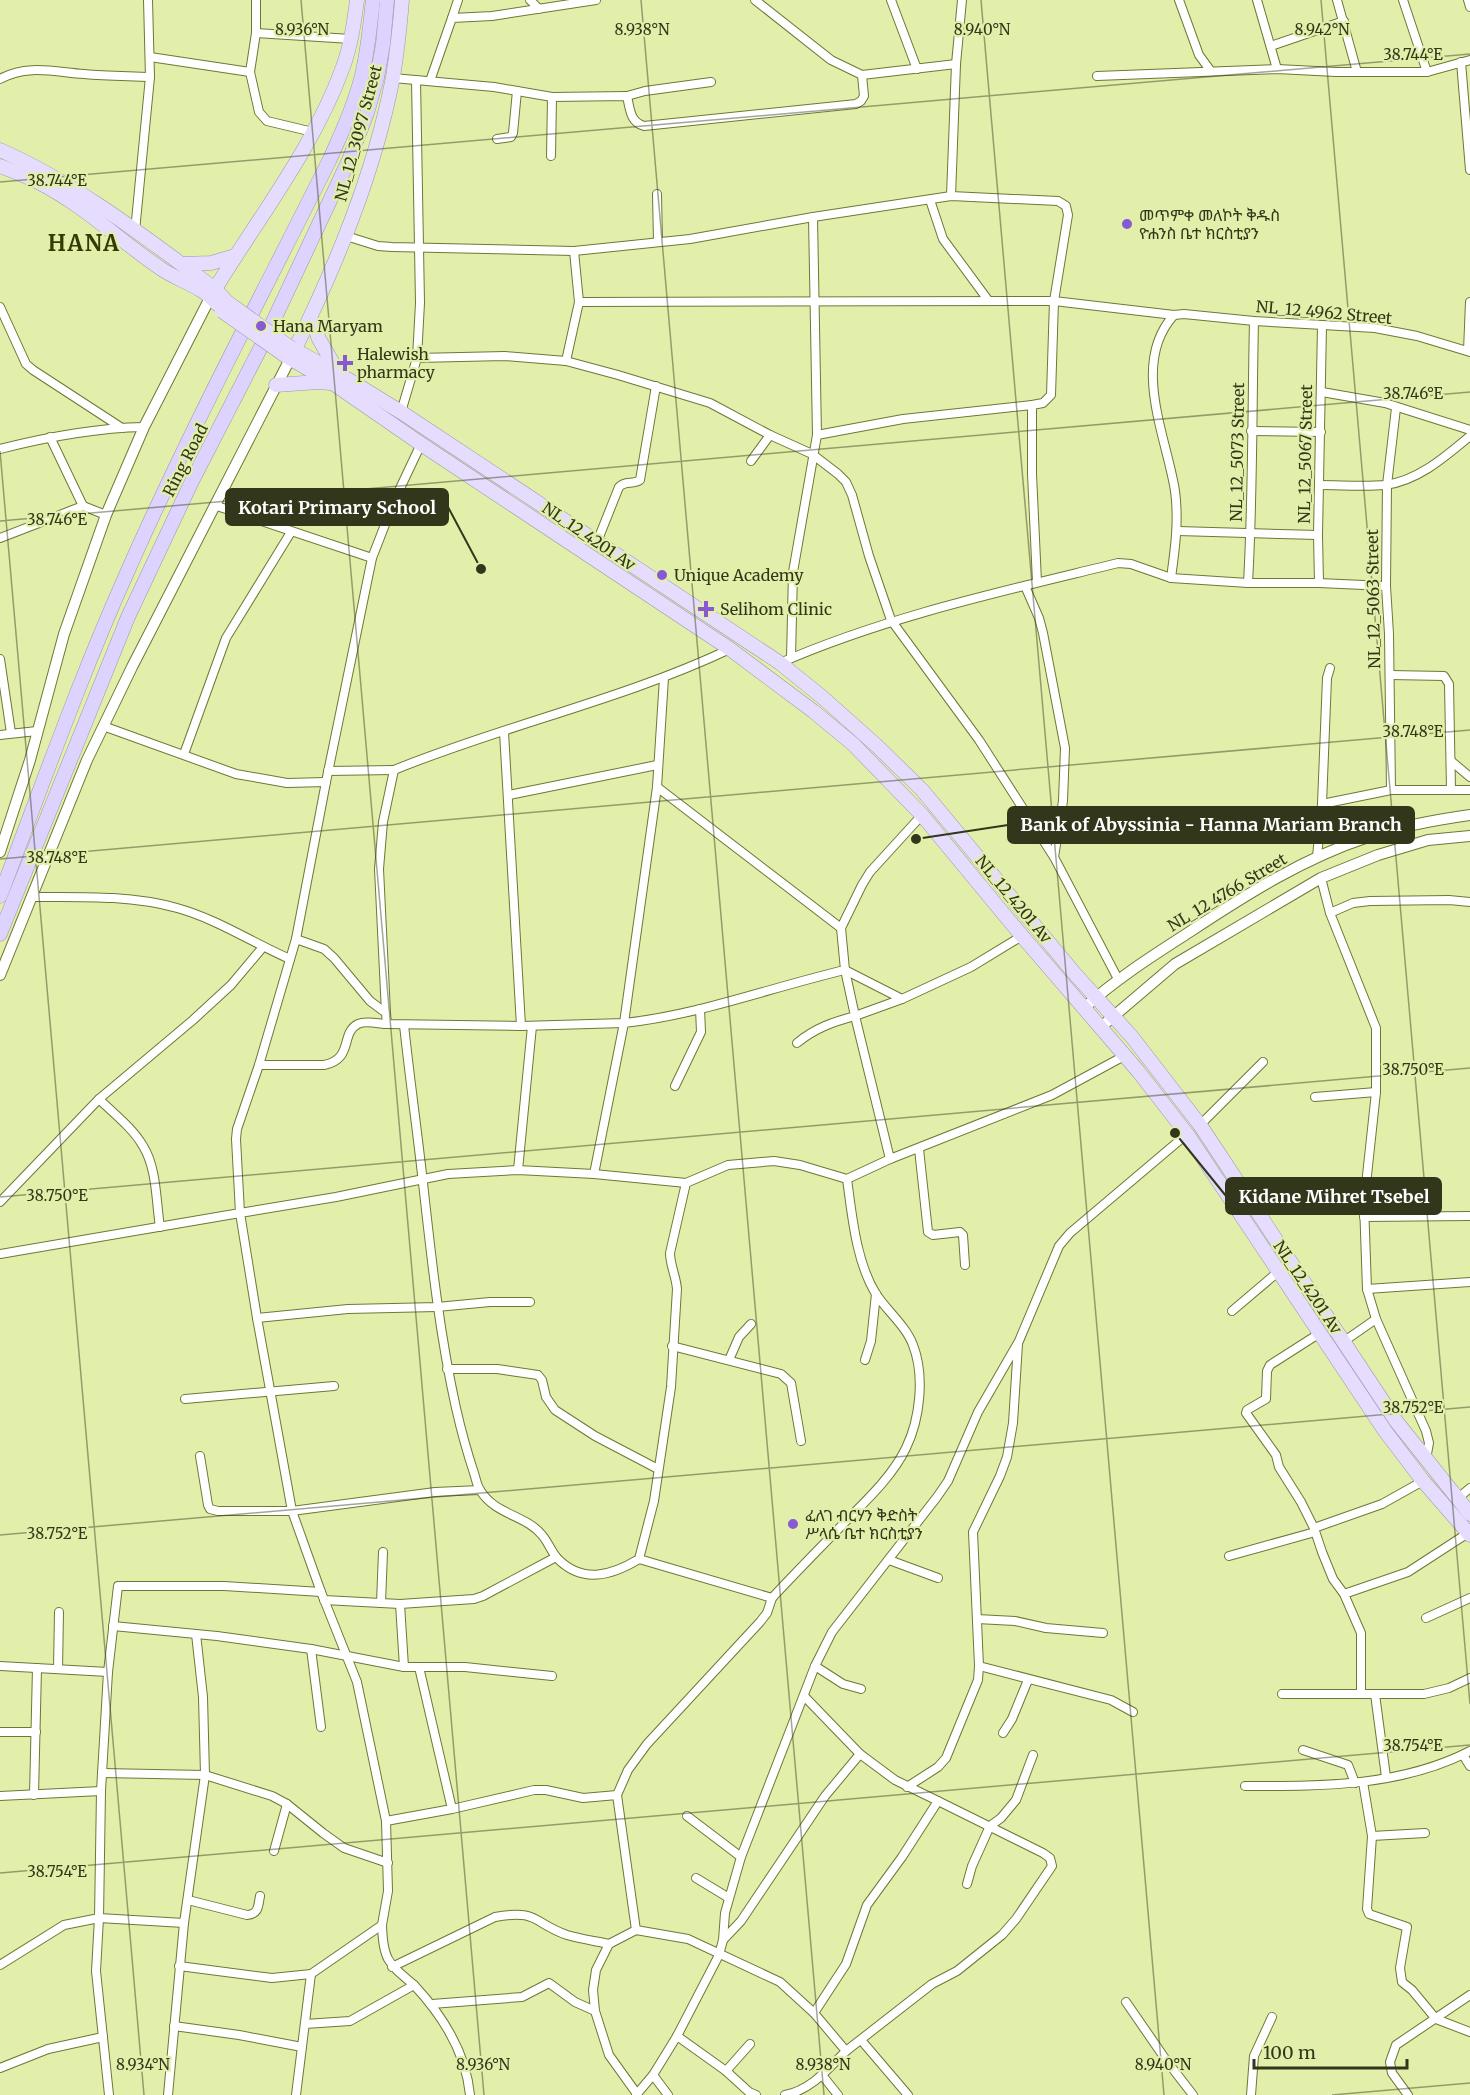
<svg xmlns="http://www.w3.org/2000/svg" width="1470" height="2095" font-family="Merriweather,'Noto Sans Ethiopic',serif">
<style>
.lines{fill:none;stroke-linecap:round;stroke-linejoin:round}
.minor-casing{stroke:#6d7836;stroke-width:10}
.tertiary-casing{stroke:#6d7836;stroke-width:12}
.primary-casing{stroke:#9d95af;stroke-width:15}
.trunk-casing{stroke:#9d95af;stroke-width:15}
.minor{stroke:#fff;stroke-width:8}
.tertiary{stroke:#fff;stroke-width:10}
.primary{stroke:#e6ddfe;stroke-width:14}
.trunk{stroke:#ded2fe;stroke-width:14}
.primary-bridge-casing{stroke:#9d95af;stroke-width:15;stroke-linecap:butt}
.primary-bridge{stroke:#e6ddfe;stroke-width:14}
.ticks{fill:none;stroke:#32371b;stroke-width:1.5;stroke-opacity:0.45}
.poi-dot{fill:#875ad4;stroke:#e2efaa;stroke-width:2}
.labels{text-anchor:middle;stroke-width:4.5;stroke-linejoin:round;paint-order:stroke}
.street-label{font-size:16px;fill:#32371b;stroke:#e2efaa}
.poi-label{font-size:16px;fill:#32371b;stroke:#e2efaa;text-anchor:start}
.district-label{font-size:22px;font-weight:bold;letter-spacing:1.5px;fill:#333a04;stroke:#e2efaa}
.ticks-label{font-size:15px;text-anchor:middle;fill:#32371b;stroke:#e2efaa;stroke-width:4.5;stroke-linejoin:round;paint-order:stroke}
.leader{fill:none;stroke:#32371b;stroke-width:2}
.callout-dot{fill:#32371b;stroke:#e2efaa;stroke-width:2}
.callout{fill:#32371b;stroke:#32371b;stroke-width:2}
.callout-label{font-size:18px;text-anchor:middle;font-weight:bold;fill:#fff}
</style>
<rect width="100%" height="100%" fill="#e2efaa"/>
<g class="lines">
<defs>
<g id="minor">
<polyline points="256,0 256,33 250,72 259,112 267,121 313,132"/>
<polyline points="530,0 539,9"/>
<polyline points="755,0 831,60 862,75 956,64"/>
<polyline points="891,0 917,69"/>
<polyline points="1179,0 1199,55 1210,70"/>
<polyline points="1257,0 1277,69"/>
<polyline points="1337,0 1357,72"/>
<polyline points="1403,0 1427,72"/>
<polyline points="1468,0 1470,7"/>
<polyline points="452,18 458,0"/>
<polyline points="256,33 351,39"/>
<polyline points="1271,46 1344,21"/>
<polyline points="150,57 250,72"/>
<polyline points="1461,62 1470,170"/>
<polyline points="1097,76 1277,69 1336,72 1427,72 1470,60"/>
<path d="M393,78L494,87L552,97L627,96C630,109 630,122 644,126L856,104L861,101L864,96L862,75"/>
<path d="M0,79C27,64 55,72 84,74C106,76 128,76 150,77"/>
<polyline points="430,81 452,18 492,16 596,0"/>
<polyline points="627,96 645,91 711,82"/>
<polyline points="497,139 511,137 513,133 517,91"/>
<polyline points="551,156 552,97"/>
<polyline points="657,194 658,242"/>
<polyline points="951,196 956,64 962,0"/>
<polyline points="930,200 943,239 988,300"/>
<polyline points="135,231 150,77 148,0"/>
<polyline points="346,236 378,246 392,247 574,251 690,239 813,217 951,196 1058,201 1066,206 1068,215 1054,301 1051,395 1043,403 1032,405 1032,474 1037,582"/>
<polyline points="579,302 1054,301 1174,315 1184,314 1254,321 1375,328 1417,336 1470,352"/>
<polyline points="0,307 26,364 33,370 122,428"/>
<polyline points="1468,351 1470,302"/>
<polyline points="417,358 505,356 566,361 618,375 710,403 770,435 812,454 838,474 846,482 852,495 869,556 891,620 979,740 1054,857"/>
<polyline points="566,361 579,302 574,251"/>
<polyline points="1322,392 1385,403 1470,430"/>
<polyline points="401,412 417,358 420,303 416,80"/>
<polyline points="1251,431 1321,432"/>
<polyline points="817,435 903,419 1032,405"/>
<polyline points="50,437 83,506"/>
<path d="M0,449C47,437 95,428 144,427"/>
<polyline points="751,461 770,435"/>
<path d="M1319,485C1341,485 1364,487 1385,485C1418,481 1446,456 1470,436"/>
<polyline points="214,505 372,558"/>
<polyline points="1178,531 1318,535"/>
<polyline points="0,538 83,506 106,515"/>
<path d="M597,542L619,487C625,480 633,485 640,480L656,386"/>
<path d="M1171,578C1175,549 1179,521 1175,491C1167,438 1130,363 1174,315"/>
<path d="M1248,583C1253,496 1252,408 1254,321"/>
<polyline points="1319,583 1318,535 1322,325"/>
<polyline points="1025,586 1039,618 1043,633 1065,748 1063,801 1054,857 1118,979"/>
<polyline points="791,658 793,572 817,435 813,217"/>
<polyline points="0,659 11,733"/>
<path d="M780,663C888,616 1004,591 1118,563L1131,564L1171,578L1248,583H1319L1386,586"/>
<polyline points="1390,675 1444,676 1449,684 1451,790"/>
<polyline points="103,726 236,774 287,783 326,782"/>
<polyline points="504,732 521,1026"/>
<polyline points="0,735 37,731"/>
<polyline points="184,754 226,638 291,532"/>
<polyline points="1451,761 1470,777"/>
<polyline points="328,771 394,770"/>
<polyline points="657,787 841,928"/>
<polyline points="1391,790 1389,634 1386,586 1387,485 1396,408"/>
<polyline points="509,795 657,765"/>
<polyline points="1322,804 1391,790 1470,790"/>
<polyline points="1317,857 1322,804 1327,678 1330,668"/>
<polyline points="1321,878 1330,913 1376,1028 1376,1092 1364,1203 1367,1289 1376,1319 1426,1431 1429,1443 1426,1459"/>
<path d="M32,897C80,897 130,895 177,908C217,919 253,943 290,959"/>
<polyline points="1330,913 1353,903 1370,901 1449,900 1470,902"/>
<polyline points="296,939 324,949 334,958 370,1001 386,1013 387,1024 521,1026 624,1023 657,787 664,678"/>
<polyline points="845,970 902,999 971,967 1022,936"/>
<path d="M386,1013L379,869L383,822L394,770C504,725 622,700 730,649"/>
<path d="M404,1025C410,1081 418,1136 424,1192C432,1264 440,1336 456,1408C461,1430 467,1452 474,1473C476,1479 477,1486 480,1490C495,1515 526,1515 542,1535C548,1542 551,1551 557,1558C582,1584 611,1576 639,1559L654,1501L671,1387L677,1289C676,1276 670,1265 670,1253L686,1183L728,1165L774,1161L800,1165L847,1179L890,1159L1052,1095L1126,1055"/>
<path d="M797,1043C815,1028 833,1022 855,1016L845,970"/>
<path d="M259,1065H324C354,1059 340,1033 358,1024C366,1020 379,1024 387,1024"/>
<polyline points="675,1086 701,1032 700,1009"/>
<polyline points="1315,1097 1376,1092"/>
<path d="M99,1099C113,1113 133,1128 143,1146C157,1168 156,1202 160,1227"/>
<polyline points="1200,1125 1263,1062"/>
<polyline points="919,1149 928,1232 933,1235 960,1232 963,1235 965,1265"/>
<polyline points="890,1159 855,1016 902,999"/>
<polyline points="518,1170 532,1026"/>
<polyline points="594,1174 686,1183"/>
<polyline points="1251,1201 1364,1203"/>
<polyline points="0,1202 99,1099 193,1020 231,985 263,947"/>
<polyline points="1364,1217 1470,1216"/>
<polyline points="0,1254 240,1213 236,1139 237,1129 259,1065 296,939 326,782 372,558 395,499 421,444"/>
<polyline points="1367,1289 1470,1282"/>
<polyline points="1232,1311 1278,1272"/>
<polyline points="257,1318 348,1309 437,1307 490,1302 530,1302"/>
<polyline points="1320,1333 1270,1365 1267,1371 1266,1399 1247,1410 1246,1413 1276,1455 1279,1467 1301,1502 1314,1528 1322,1552 1333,1579 1344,1594"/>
<polyline points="1343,1342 1376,1319"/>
<polyline points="672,1346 781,1374 791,1383 801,1441"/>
<polyline points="729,1360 739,1337 751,1324"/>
<polyline points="865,1360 871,1341 876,1294"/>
<polyline points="447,1369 497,1369 538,1375 542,1380 546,1397 555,1410 595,1436 658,1469"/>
<polyline points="185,1399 334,1386"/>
<polyline points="200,1456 208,1505 210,1509 218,1511 292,1511 435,1492 480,1490"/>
<polyline points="1457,1499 1470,1488"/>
<polyline points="1314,1528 1382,1504 1423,1481"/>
<polyline points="1229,1556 1315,1532"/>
<polyline points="889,1560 938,1578"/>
<path d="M772,1598C797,1571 823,1545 848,1519C869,1498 893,1475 906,1448C920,1419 925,1376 913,1345C906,1326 887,1311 876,1294C856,1262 852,1215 847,1179"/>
<polyline points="324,1600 400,1604 474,1599 483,1596 556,1557"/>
<polyline points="381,1603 383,1552"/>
<polyline points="400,1604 404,1667"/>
<polyline points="1426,1618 1470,1598"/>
<polyline points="977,1619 1015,1621 1046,1628 1103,1633"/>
<polyline points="113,1626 217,1636 311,1649 404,1667 465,1667 552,1676"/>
<polyline points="311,1649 321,1727"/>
<polyline points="0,1666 108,1672"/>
<polyline points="815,1666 843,1684 861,1689"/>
<polyline points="979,1666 1111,1700 1133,1712"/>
<polyline points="58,1669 59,1612"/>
<polyline points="1282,1694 1424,1694 1449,1688 1470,1678"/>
<polyline points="1361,1694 1361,1633 1344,1594 1408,1572 1468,1533"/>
<polyline points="1375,1694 1386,1777"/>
<polyline points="0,1732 36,1732"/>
<polyline points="1003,1733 1012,1719 1028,1680"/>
<polyline points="1303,1750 1348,1765 1355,1783"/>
<polyline points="1463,1755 1470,1766"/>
<polyline points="102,1773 205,1775 272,1796 287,1804 323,1833 344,1848 388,1863"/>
<polyline points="1363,1782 1372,1836 1367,1909 1369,1914 1407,1927 1400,1968 1402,1982 1412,1990 1436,2019 1470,2032"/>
<path d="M1245,1786C1321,1786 1400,1787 1470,1751"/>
<polyline points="907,1787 938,1767 946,1758 978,1680 979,1666 973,1532 1000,1476 1007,1457 1013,1423 1018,1344"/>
<polyline points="34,1795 37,1668"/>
<polyline points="617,1795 628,1770 647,1744 760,1622 767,1613 772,1598 639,1559"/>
<polyline points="0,1796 101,1791"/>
<path d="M452,1809L534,1790H546L583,1798L617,1795L636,1930L688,1939L780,1982L814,2013L846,2051C828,2069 811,2090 785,2095"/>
<polyline points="687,1816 741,1857"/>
<polyline points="386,1821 452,1809 419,1667"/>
<polyline points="1372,1836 1425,1833"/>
<polyline points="274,1851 287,1804"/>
<polyline points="696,1878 729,1898"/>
<polyline points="967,1884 972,1866 990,1826 1001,1818 1016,1800 1033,1755"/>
<path d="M188,1900L247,1915C259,1914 258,1906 260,1896"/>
<path d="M382,1925C383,1960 388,1963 414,1985"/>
<polyline points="636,1930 609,1944 596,1970 593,1990 595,2011 609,2055 637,2094"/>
<polyline points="723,1940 741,1921 825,1796 860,1754 804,1696"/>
<polyline points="0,1965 64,1925 99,1918 101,1791 108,1672 118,1586 224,1586 321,1592"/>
<polyline points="179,1966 272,1978 311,1974"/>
<path d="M392,1967L495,1917C538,1909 533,1923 567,1935C581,1939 595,1941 609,1944"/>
<polyline points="1126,2002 1166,2060 1193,2095"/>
<polyline points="432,2004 522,1997 549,1983 575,2002 595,2011"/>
<polyline points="814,2013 846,1964 867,1905 902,1857 938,1801 895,1780 860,1754"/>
<path d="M305,2024L350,2021L414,1985C443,2016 466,2053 470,2095"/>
<polyline points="174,2026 239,2035 302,2047"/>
<polyline points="677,2036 726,2071 749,2092 756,2095"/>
<polyline points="861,2040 908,2095"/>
<polyline points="846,2051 932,1984 957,1971 1002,1935 1016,1919 1052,1866 1050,1858 1043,1853 938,1801"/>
<polyline points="0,2068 48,2049 103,2037"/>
<polyline points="726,2071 750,2044"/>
<polyline points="653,2075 668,2095"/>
<polyline points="822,2075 838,2095"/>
<polyline points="109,2095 96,1971 99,1918 184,1923 205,1775 203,1697 196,1634"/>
<polyline points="168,2095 184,1923"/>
<path d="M296,2095L311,1974L382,1925L388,1891L386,1821L357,1682L321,1592L292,1511L257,1318L240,1213L336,1197L448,1174L518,1170L594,1174L624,1023C699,1015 772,987 845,970L841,928L862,885L870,872L922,815"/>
<polyline points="636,2095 653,2075 677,2036 719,1955 723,1940 725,1913 741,1857 815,1666 832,1632 937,1497 948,1481 978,1412 1019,1341 1059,1246 1070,1233 1187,1134"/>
<polyline points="1251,2095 1254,2056 1272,2017"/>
<polyline points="1408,2095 1392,2073 1390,2062 1396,2045 1470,1995"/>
</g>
<g id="tertiary">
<polyline points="0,852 30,760 64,634 106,515 144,427 214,290"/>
<polyline points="0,975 87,760 132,667 290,359"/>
<path d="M1084,1008C1117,978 1154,955 1191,931C1247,894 1304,858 1368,837C1401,826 1435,820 1470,815"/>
<polyline points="1101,1027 1175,964 1321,878 1378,855 1428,840 1470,836"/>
</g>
<g id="primary">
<path d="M0,150C79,185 146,238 215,289L227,302"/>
<path d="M0,166C13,171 26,176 38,182C84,205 121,242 163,270C180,281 205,288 217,304"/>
<polyline points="182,264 211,263 235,256"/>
<path d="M215,289C259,217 314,147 343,67C351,45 354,23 357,0"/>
<polyline points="311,318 319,339 338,372"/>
<polyline points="291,348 339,374 401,412 780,663 822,697 876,745 922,790 1075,974 1132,1037 1200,1125 1396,1421 1470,1514"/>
<polyline points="286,356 334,384 421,444 730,649 813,711 853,744 887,779 922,815 1022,936 1138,1071 1187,1134 1385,1431 1423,1481 1470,1535"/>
<path d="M291,357C335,268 374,175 393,77C397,52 400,26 402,0"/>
<polyline points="276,385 318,382 330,383"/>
</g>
<g id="trunk">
<path d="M0,896C41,789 79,680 126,575C188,434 261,297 330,159C342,132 355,104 362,75C368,50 370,25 373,0"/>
<polyline points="0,934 128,617 192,481 263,343 349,160 367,113 377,78 383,44 387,0"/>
</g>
</defs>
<use href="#minor" class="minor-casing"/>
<use href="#tertiary" class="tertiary-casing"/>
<use href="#primary" class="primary-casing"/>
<use href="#trunk" class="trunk-casing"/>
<use href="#minor" class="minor"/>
<use href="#tertiary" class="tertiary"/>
<use href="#primary" class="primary"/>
<use href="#trunk" class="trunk"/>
<defs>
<g id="primary-bridge">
<polyline points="227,302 291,348"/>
<polyline points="222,311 286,356"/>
</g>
</defs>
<use href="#primary-bridge" class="primary-bridge-casing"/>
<use href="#primary-bridge" class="primary-bridge"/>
</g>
<path class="ticks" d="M301,0L484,2095M641,0L824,2095M981,0L1164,2095M1321,0L1470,1704M0,182L1470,54M0,451L144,2095M0,521L1470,392M0,859L1470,730M0,1197L1470,1068M0,1535L1470,1407M0,1873L1470,1745M1332,2095L1470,2083"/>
<g class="poi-dot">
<circle cx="1127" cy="224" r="6"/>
<circle cx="261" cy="326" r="6"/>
<path d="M342 354h6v6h6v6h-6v6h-6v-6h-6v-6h6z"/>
<circle cx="662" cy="575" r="6"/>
<path d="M703 600h6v6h6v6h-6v6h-6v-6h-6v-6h6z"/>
<circle cx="793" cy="1524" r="6"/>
</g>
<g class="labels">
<g class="street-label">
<text transform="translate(358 133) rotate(-75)" y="6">NL_12_3097 Street</text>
<text transform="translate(1324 312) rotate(5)" y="6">NL_12_4962 Street</text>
<text transform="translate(1237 452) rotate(-89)" y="6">NL_12_5073 Street</text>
<text transform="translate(1305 454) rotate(-89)" y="6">NL_12_5067 Street</text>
<text transform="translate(185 460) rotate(-63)" y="6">Ring Road</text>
<text transform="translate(589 536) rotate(34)" y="6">NL_12_4201 Av</text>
<text transform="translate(1373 599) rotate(-91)" y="6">NL_12_5063 Street</text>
<text transform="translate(1227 892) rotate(-31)" y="6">NL_12_4766 Street</text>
<text transform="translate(1014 899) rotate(50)" y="6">NL_12_4201 Av</text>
<text transform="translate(1308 1287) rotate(56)" y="6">NL_12_4201 Av</text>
</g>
<g class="poi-label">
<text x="1139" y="221">መጥምቀ መለኮት ቅዱስ<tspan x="1139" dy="18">ዮሐንስ ቤተ ክርስቲያን</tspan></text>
<text x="273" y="332">Hana Maryam</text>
<text x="357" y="360">Halewish<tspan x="357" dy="18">pharmacy</tspan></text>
<text x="674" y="581">Unique Academy</text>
<text x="720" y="615">Selihom Clinic</text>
<text x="805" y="1521">ፈለገ ብርሃን ቅድስት<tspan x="805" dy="18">ሥላሴ ቤተ ክርስቲያን</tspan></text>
</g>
<g class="district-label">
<text x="84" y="251">HANA</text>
</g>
</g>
<g class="ticks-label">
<text x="302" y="35">8.936°N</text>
<text x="642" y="35">8.938°N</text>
<text x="982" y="35">8.940°N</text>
<text x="1322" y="35">8.942°N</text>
<text x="1413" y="60">38.744°E</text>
<text x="57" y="186">38.744°E</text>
<text x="1413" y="399">38.746°E</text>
<text x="57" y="525">38.746°E</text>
<text x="1413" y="737">38.748°E</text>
<text x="57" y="863">38.748°E</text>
<text x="1413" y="1075">38.750°E</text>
<text x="57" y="1201">38.750°E</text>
<text x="1413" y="1413">38.752°E</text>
<text x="57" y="1539">38.752°E</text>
<text x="1413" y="1751">38.754°E</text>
<text x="57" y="1877">38.754°E</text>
<text x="143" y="2070">8.934°N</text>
<text x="483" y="2070">8.936°N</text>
<text x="823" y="2070">8.938°N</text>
<text x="1163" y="2070">8.940°N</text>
</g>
<path class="leader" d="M481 569L448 507M916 839L1008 825M1175 1133L1226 1196"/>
<g class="callout-dot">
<circle cx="481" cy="569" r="6"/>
<circle cx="916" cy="839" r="6"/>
<circle cx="1175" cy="1133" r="6"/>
</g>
<g class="callout">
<rect x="226" y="489" width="222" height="36" rx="6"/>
<rect x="1008" y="807" width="406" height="36" rx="6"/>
<rect x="1226" y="1178" width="215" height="36" rx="6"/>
</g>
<g class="callout-label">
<text x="337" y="514">Kotari Primary School</text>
<text x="1211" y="831">Bank of Abyssinia - Hanna Mariam Branch</text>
<text x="1334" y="1203">Kidane Mihret Tsebel</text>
</g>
<path d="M1254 2059v9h153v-9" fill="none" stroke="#32371b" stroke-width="3"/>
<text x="1263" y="2059" font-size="18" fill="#32371b" stroke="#e2efaa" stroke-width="4.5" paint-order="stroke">100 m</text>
</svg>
